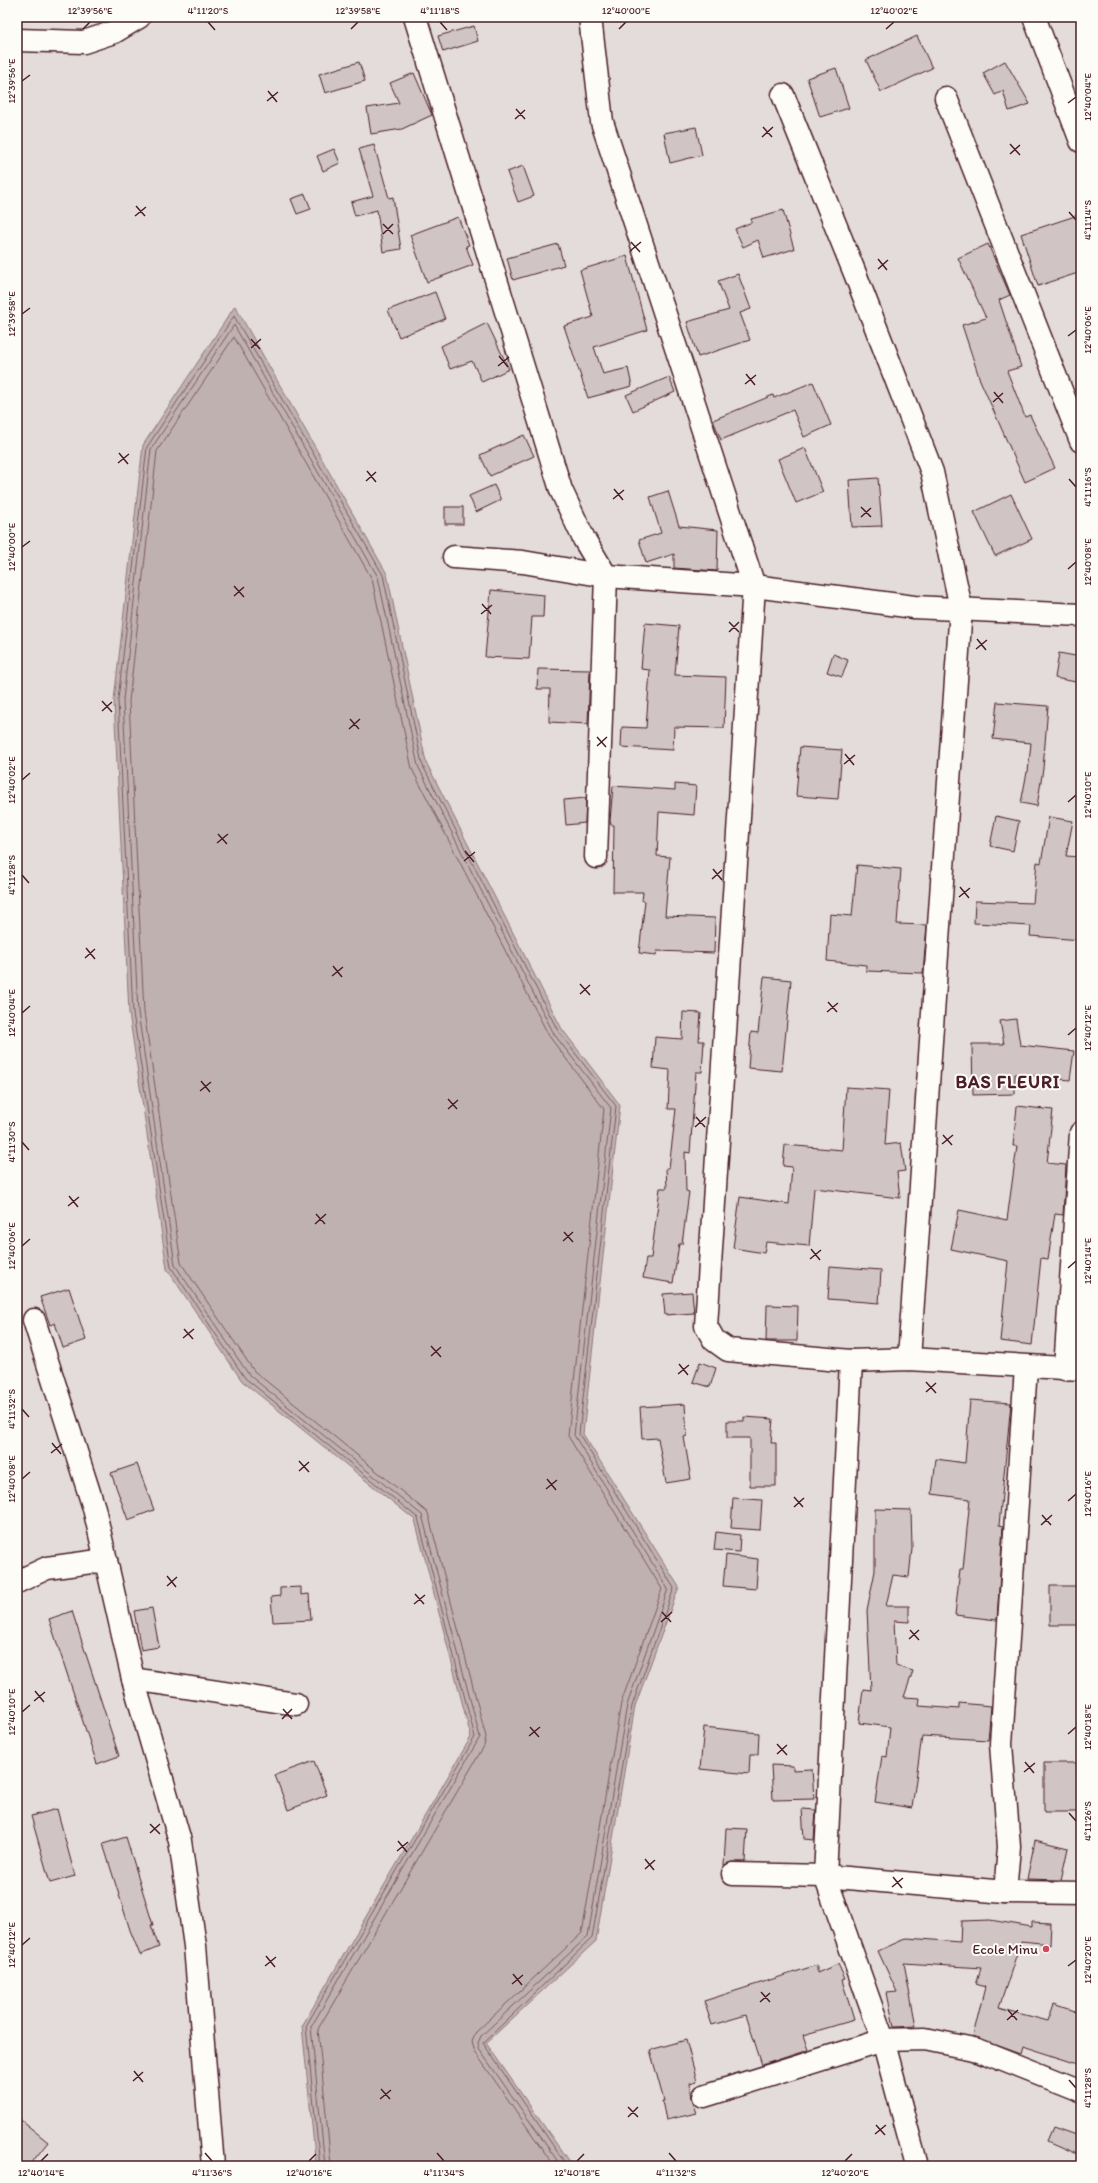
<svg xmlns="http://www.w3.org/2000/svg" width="1098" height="2183" font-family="Itim,sans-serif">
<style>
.green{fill:#e3dcda;stroke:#967e82}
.water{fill:#c0b1b1;stroke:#91777b}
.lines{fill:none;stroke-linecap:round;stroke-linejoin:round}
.shore{stroke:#795961;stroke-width:1}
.building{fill:#d0c5c4;stroke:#4a1f2b}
.minor-casing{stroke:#4a1f2b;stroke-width:25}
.minor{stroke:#fdfcf7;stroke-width:22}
.ticks{fill:none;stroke:#4a1f2b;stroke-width:1.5}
.poi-dot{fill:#d1495b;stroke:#fdfcf7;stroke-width:1.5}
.labels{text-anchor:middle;stroke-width:4;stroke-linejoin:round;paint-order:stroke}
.poi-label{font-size:14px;fill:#4a1f2b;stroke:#fdfcf7;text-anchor:end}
.district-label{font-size:18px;font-weight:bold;letter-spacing:1px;fill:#4a1f2b;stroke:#fdfcf7}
.neatline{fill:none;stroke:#4a1f2b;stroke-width:1.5}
.ticks-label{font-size:10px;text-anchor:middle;fill:#4a1f2b}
</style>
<rect width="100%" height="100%" fill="#fdfcf7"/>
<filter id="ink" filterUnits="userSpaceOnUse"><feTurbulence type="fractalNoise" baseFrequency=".025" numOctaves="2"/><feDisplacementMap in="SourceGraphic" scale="8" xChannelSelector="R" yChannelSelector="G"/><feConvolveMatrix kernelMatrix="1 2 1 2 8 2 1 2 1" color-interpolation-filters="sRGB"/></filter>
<g filter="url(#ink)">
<rect class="green" x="17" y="17" width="1064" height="2149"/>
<polygon class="water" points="235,306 387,574 426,762 562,1029 620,1105 583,1434 679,1587 635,1706 596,1941 486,2043 572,2166 316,2166 302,2026 471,1737 415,1520 242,1381 167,1269 129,1013 114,700 143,445"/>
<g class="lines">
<g class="shore">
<polyline points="320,2166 306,2026 475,1737 418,1518 245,1378 171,1267 133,1013 118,700 147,447 234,316 383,575 422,764 558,1031 616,1106 579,1434 674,1588 632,1706 592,1938 483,2043 567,2166"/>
<polyline points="325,2166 311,2027 480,1737 422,1515 249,1375 175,1265 138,1012 123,700 151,449 234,325 378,577 418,766 554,1034 611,1108 574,1435 668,1589 627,1705 588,1936 481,2036 478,2043 479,2049 561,2166"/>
<polyline points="331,2166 318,2029 484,1746 486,1737 428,1513 254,1371 181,1263 144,1012 129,701 157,451 234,337 372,579 412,769 549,1036 604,1109 568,1436 662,1589 621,1703 582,1933 476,2032 472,2042 475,2052 554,2166"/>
</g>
</g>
<g class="building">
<polygon points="474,26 478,41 443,52 438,36"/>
<polygon points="917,36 932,68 881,92 866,60"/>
<polygon points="1005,61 1030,104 1009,111 1003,91 995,95 983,73"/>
<polygon points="359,62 365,81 325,93 319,74"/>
<polygon points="836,68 849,108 820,117 807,78"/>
<polygon points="414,73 432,115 402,129 371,134 367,108 399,103 390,83"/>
<polygon points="696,127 702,155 670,163 664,133"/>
<polygon points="374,145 389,198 393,197 401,249 383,252 377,210 355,216 351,202 373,196 359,149"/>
<polygon points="334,149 340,163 323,171 317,156"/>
<polygon points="523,166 534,196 518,202 507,172"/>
<polygon points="305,194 311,209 297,214 291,199"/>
<polygon points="783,210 794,249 764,258 758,240 743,247 735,229 752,222 751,219"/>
<polygon points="1081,214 1081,272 1038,286 1021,234"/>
<polygon points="458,217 469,245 466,246 473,265 427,282 410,235"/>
<polygon points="558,244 564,265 513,280 507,258"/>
<polygon points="988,244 1010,295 999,300 1021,367 1007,371 1025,417 1030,415 1055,468 1025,482 980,380 962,325 986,318 958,258"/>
<polygon points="627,256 647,330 594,347 603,374 628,368 632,386 588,398 564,326 593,317 580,270"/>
<polygon points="738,274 751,309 740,313 750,340 698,357 687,322 729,310 718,281"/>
<polygon points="435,292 445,319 399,337 388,310"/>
<polygon points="487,323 509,369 482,382 472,361 450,369 441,346"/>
<polygon points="669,377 675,392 633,411 626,395"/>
<polygon points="813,382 831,425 804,437 793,410 721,440 713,420 773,395 774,398"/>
<polygon points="524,435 534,456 490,476 480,455"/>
<polygon points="805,448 823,492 796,503 778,459"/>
<polygon points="878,478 882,526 852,527 849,480"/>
<polygon points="494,485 501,500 476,512 469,496"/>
<polygon points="668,491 679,526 718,530 717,571 674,568 674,554 646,563 639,540 661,533 650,497"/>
<polygon points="1011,494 1032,539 995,556 974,512"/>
<rect x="445" y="507" width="18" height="17"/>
<polygon points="491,590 544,595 543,617 532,617 529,659 485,657"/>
<polygon points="645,623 679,626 675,675 726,677 724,728 674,727 673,750 621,747 622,727 646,728 650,670 641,669"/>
<polygon points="1059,653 1081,657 1081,683 1055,678"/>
<polygon points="833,654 848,660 842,677 827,672"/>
<polygon points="538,669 590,670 588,724 549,722 550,689 537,689"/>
<polygon points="997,702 1048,706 1043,769 1037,806 1021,803 1027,772 1028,772 1031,743 993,739"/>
<polygon points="800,747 842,750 838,799 796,796"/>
<polygon points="675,784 696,786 694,815 659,812 657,856 670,857 665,916 715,918 714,953 657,951 656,955 639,953 645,901 642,901 643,892 613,892 614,825 611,825 610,821 613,786 675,790"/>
<polygon points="586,798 585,823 566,825 564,800"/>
<polygon points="996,816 1019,821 1013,851 990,846"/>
<polygon points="1049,817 1073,821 1066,856 1081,857 1079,890 1081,890 1081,940 1030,936 1031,926 974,923 975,901 1033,903 1037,862 1041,863"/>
<polygon points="857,865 901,869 897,924 927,925 923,973 866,971 866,965 827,961 830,914 852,916"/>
<polygon points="764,977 791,980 782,1071 748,1068 751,1032 758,1033"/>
<polygon points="683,1012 701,1013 699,1041 704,1041 702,1072 696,1072 690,1153 685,1152 686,1191 689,1192 682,1244 679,1244 673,1283 643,1278 646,1258 651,1258 660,1188 667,1188 666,1168 669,1168 676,1109 668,1109 670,1070 653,1068 655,1037 682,1039"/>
<polygon points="1016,1019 1020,1045 1074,1051 1070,1080 1015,1074 1015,1094 973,1095 972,1044 1004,1044 1000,1021"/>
<polygon points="846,1087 889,1090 885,1145 901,1143 905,1171 897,1172 900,1198 814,1188 809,1246 766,1242 764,1253 733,1248 740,1197 789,1204 792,1167 783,1166 785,1145 842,1150"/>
<polygon points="1017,1106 1053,1110 1047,1163 1066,1165 1063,1215 1055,1214 1048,1259 1041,1258 1032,1345 1000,1341 1008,1261 951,1249 959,1210 1007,1220 1017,1146 1013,1146"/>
<polygon points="830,1266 881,1270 879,1303 828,1299"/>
<polygon points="69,1288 86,1340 63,1348 55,1323 50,1325 40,1297"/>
<polygon points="692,1292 694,1313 665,1315 663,1294"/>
<polygon points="767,1305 798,1306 797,1341 766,1341"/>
<polygon points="700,1362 716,1368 710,1387 693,1382"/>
<polygon points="970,1400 1011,1403 999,1525 1003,1526 997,1620 955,1615 960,1569 963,1569 970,1499 932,1494 936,1459 965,1463"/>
<polygon points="685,1404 687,1436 684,1437 691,1479 666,1483 658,1438 642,1439 640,1407"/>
<polygon points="744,1417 773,1419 771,1443 776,1443 776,1486 750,1486 750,1438 727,1438 727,1421 744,1421"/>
<polygon points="137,1464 154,1510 128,1520 111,1473"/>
<polygon points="733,1498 762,1500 760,1530 731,1528"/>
<polygon points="875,1509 911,1510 912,1548 909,1577 893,1575 886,1606 909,1606 909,1622 894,1621 896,1666 913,1671 904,1697 920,1698 919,1706 959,1709 959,1703 991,1706 988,1740 922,1736 912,1808 875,1802 882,1756 887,1757 890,1727 859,1723 863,1689 871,1690 867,1610 875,1571"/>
<polygon points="716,1532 740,1535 739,1552 714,1550"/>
<polygon points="726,1555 758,1559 756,1589 723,1586"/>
<polygon points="1050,1586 1078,1586 1079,1625 1050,1625"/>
<polygon points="301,1587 301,1595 309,1594 311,1620 273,1622 271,1597 280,1596 280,1588"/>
<polygon points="152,1608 159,1647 141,1650 134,1611"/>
<polygon points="72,1611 119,1756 97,1764 49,1619"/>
<polygon points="704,1727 759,1733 758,1754 750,1754 749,1774 700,1769"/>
<polygon points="314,1761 327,1795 288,1810 275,1775"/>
<polygon points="1044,1763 1077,1763 1078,1812 1044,1812"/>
<polygon points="771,1765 793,1766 793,1770 812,1769 814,1799 773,1800"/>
<polygon points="57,1809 75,1876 50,1883 31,1816"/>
<polygon points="802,1809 816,1810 814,1840 804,1839"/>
<polygon points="726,1828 747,1829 745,1862 733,1862 724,1865"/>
<polygon points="126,1837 153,1925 151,1925 159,1947 140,1955 130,1930 103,1844"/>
<polygon points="1035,1840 1068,1848 1061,1880 1027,1879"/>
<polygon points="990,1920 1032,1927 1032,1922 1051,1923 1050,1944 1021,1941 999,2008 1048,2021 1054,2004 1081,2013 1081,2065 1022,2046 1020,2053 973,2036 985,1987 976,1984 981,1968 904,1963 916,2026 894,2027 887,1993 897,1992 878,1951 907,1938 960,1942 961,1921"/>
<polygon points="838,1964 845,1979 842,1980 854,2020 803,2035 808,2050 762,2065 746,2015 712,2025 704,2001 817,1965 817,1973"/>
<polygon points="686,2040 697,2081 690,2083 692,2099 697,2113 666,2120 662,2101 664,2101 650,2050"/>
<polygon points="17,2117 48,2142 29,2166 17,2166"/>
<polygon points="1053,2127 1081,2137 1081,2156 1047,2141"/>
</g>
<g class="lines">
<defs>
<g id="minor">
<polyline points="415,17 561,490 584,539 606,576 596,857"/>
<polyline points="590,17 602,122 754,586 706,1326 714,1340 728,1350 851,1361 909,1359 1081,1369"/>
<polyline points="1034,17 1081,141"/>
<polyline points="17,40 84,42 114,32 139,17"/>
<polyline points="783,95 856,276 932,472 961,608 909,1359"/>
<polyline points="946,98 1081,441"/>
<polyline points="454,557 523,562 606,576 754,586 914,607 1081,615"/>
<polyline points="34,1320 94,1508 133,1679 180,1841 195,1946 213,2166"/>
<polyline points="851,1361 825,1876 883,2040 917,2166"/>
<polyline points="1065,1369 1081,1133"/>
<polyline points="17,1582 47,1568 106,1560"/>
<polyline points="133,1679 296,1704"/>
<polyline points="733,1874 825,1876 1005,1892 1081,1893"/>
<polyline points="1005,1892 1009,1847 1001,1744 1026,1367"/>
<polyline points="704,2096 883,2040 925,2039 978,2050 1081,2091"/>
</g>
</defs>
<use href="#minor" class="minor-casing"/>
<use href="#minor" class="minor"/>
</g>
</g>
<path class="ticks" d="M208,22L215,30M440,22L447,30M83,29L90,22M351,29L358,22M619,29L626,22M886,29L894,22M22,81L30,75M268,91L277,102M267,101L278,92M1068,103L1076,97M516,109L525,119M515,119L525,110M763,127L772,137M762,137L773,127M1010,144L1020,155M1010,154L1020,145M136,206L145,216M1069,212L1076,220M135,216L146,207M383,224L393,234M383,234L393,224M631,242L640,252M630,251L641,242M878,259L887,270M878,269L888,260M22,314L30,308M1068,336L1076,330M251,339L260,349M251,348L261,339M499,356L508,367M498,366L509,357M746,374L755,385M745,384L756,375M994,392L1003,403M993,402L1003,393M119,453L128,464M118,463L129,454M367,471L376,482M1069,479L1076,487M366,481L376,472M614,489L623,500M613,499L624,490M861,507L871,517M861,517L871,508M22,547L30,541M1068,569L1076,562M234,586L244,597M234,596L244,587M482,604L491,614M481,614L492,605M729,622L739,632M729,632L739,622M977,639L986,650M976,649L987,640M102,701L112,712M102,711L112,702M350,719L359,729M349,729L360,719M597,737L606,747M597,746L607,737M845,754L854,765M844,764L855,755M22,780L30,773M1068,802L1076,795M218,834L227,844M217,843L228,834M465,851L474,862M464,861L475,852M713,869L722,880M22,875L29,883M712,879L722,870M960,887L969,898M959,897L970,888M86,948L95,959M85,958L95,949M333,966L342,977M332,976L343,967M580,984L590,995M580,994L590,985M828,1002L837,1012M827,1012L838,1003M22,1013L30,1006M1068,1035L1076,1028M201,1081L210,1092M200,1091L211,1082M448,1099L457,1109M448,1109L458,1100M696,1117L705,1127M695,1127L706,1117M943,1135L952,1145M22,1142L29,1150M942,1144L953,1135M69,1196L78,1207M68,1206L79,1197M316,1214L325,1224M315,1224L326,1214M564,1232L573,1242M563,1241L573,1232M22,1246L30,1239M811,1249L820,1260M810,1259L821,1250M1068,1268L1076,1261M184,1329L193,1339M183,1338L194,1329M431,1346L441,1357M431,1356L441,1347M679,1364L688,1375M678,1374L689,1365M926,1382L936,1393M926,1392L936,1383M22,1409L29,1417M52,1443L61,1454M51,1453L62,1444M299,1461L309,1472M299,1471L309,1462M22,1479L30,1472M547,1479L556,1490M546,1489L557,1480M794,1497L803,1507M1068,1501L1076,1494M794,1507L804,1498M1042,1515L1051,1525M1041,1525L1052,1515M167,1576L176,1587M167,1586L177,1577M415,1594L424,1604M414,1604L425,1595M662,1612L671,1622M661,1622L672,1612M910,1630L919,1640M909,1639L919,1630M35,1691L44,1702M34,1701L45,1692M283,1709L292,1719M22,1712L30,1705M282,1719L292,1709M530,1727L539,1737M1068,1734L1076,1727M529,1736L540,1727M777,1744L787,1755M777,1754L787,1745M1025,1762L1034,1773M1024,1772L1035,1763M1069,1813L1076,1821M150,1824L160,1834M150,1833L160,1824M398,1841L407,1852M397,1851L408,1842M645,1859L654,1870M645,1869L655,1860M893,1877L902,1888M892,1887L903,1878M22,1945L30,1938M266,1956L275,1967M265,1966L276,1957M1068,1966L1076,1960M513,1974L522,1985M512,1984L523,1975M761,1992L770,2002M760,2002L770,1993M1008,2010L1017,2020M1007,2020L1018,2010M134,2071L143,2082M1069,2080L1076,2088M133,2081L143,2072M381,2089L390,2099M380,2099L391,2090M628,2107L638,2117M628,2117L638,2107M876,2125L885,2135M875,2134L886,2125M205,2153L212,2161M437,2153L444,2161M669,2153L676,2161M41,2161L48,2154M309,2161L316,2154M577,2161L584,2154M845,2161L852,2154"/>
<circle class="poi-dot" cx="1046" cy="1949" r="4"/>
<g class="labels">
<g class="poi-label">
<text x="1038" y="1954">Ecole Minu</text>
</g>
<g class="district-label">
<text x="1008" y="1088">BAS FLEURI</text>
</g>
</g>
<rect width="1098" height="2183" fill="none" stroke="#fdfcf7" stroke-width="44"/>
<rect x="22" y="22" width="1054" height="2139" class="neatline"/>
<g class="ticks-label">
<text x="90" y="14">12°39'56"E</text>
<text x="208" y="14">4°11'20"S</text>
<text x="358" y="14">12°39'58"E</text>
<text x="440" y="14">4°11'18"S</text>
<text x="626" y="14">12°40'00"E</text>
<text x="894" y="14">12°40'02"E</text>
<text transform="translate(11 81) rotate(-90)" y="4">12°39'56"E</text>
<text transform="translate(1087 97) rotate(-90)" y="4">12°40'04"E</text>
<text transform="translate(1087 220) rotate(-90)" y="4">4°11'14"S</text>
<text transform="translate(11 314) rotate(-90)" y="4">12°39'58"E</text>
<text transform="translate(1087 330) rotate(-90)" y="4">12°40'06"E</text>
<text transform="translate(1087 487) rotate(-90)" y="4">4°11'16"S</text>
<text transform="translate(11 547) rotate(-90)" y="4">12°40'00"E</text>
<text transform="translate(1087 562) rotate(-90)" y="4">12°40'08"E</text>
<text transform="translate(11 780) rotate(-90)" y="4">12°40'02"E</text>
<text transform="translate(1087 795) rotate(-90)" y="4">12°40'10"E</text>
<text transform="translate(11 875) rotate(-90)" y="4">4°11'28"S</text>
<text transform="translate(11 1013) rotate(-90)" y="4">12°40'04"E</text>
<text transform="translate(1087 1028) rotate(-90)" y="4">12°40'12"E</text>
<text transform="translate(11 1142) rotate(-90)" y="4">4°11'30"S</text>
<text transform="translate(11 1246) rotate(-90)" y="4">12°40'06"E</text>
<text transform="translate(1087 1261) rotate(-90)" y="4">12°40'14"E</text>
<text transform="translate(11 1409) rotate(-90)" y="4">4°11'32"S</text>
<text transform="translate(11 1479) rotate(-90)" y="4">12°40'08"E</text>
<text transform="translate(1087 1494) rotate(-90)" y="4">12°40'16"E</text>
<text transform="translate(11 1712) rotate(-90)" y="4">12°40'10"E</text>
<text transform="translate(1087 1727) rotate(-90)" y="4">12°40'18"E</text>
<text transform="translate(1087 1821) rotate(-90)" y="4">4°11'26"S</text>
<text transform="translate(11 1945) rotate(-90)" y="4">12°40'12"E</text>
<text transform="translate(1087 1960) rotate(-90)" y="4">12°40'20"E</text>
<text transform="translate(1087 2088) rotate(-90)" y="4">4°11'28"S</text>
<text x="41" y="2176">12°40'14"E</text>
<text x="212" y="2176">4°11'36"S</text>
<text x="309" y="2176">12°40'16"E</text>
<text x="444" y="2176">4°11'34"S</text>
<text x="577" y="2176">12°40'18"E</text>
<text x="676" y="2176">4°11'32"S</text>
<text x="845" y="2176">12°40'20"E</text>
</g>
</svg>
